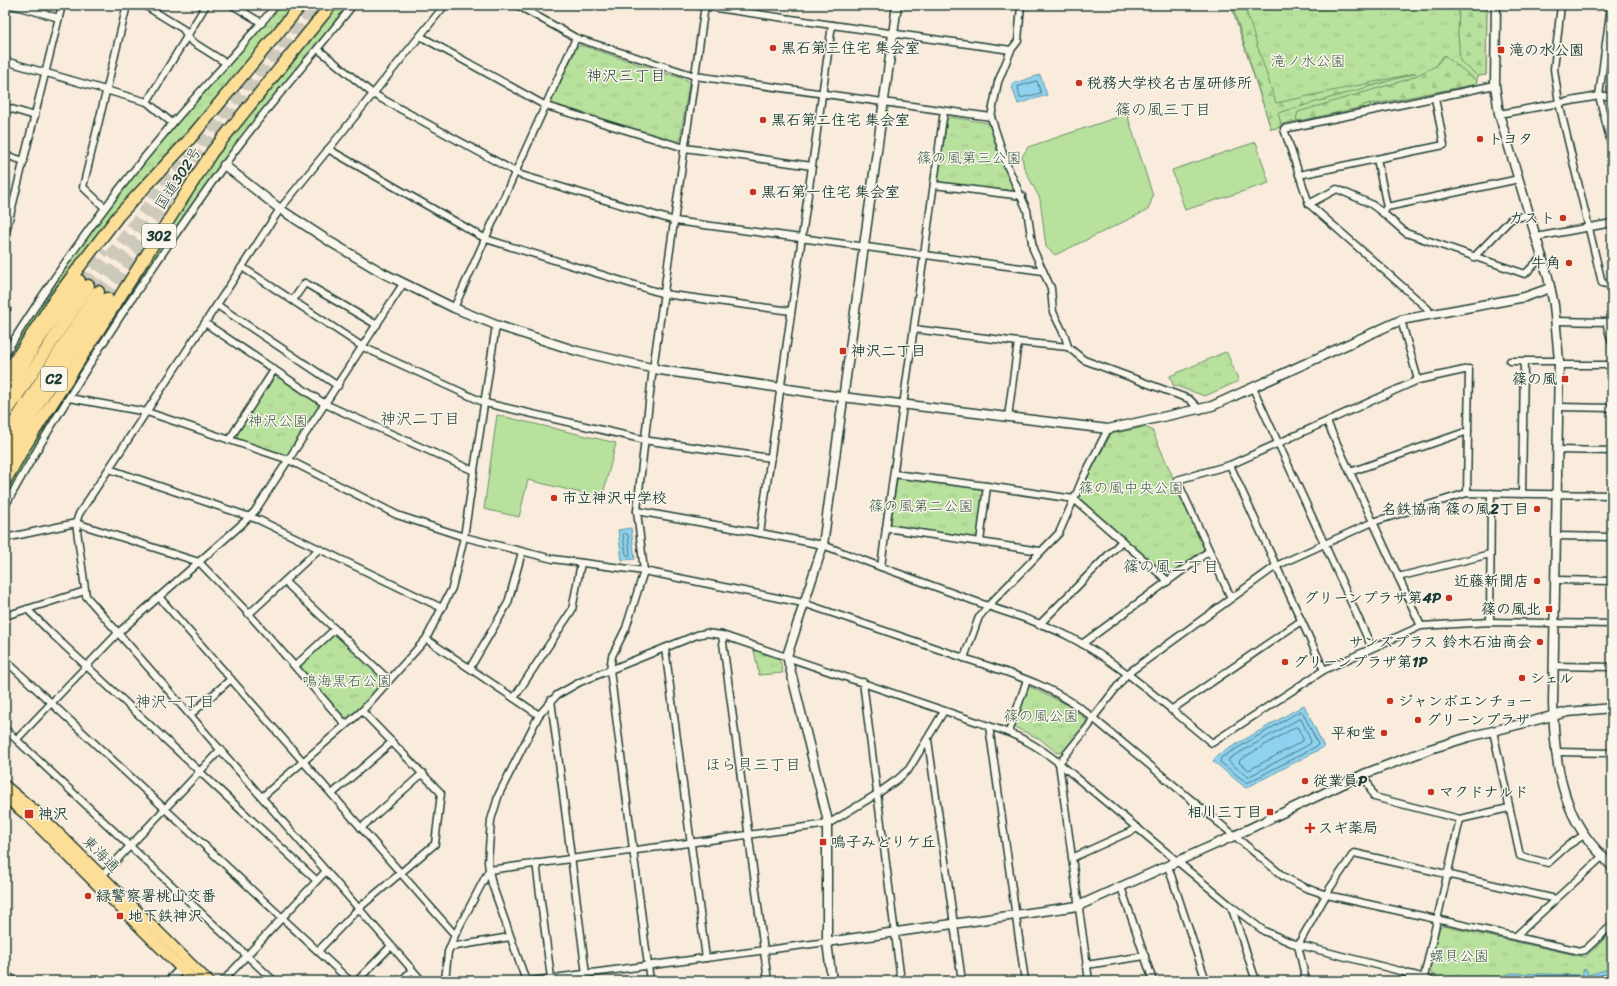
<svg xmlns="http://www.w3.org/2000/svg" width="1617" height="986" font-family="Sriracha,'Klee One',sans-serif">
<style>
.grass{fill:url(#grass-tufts);stroke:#6c8f68}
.forest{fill:url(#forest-firs);stroke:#6c8f68}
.pitch{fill:#b8e19d;stroke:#6c8f68}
.water{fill:#8ed2ef;stroke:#6296a4}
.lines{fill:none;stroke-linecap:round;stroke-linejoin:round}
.shore{stroke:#4b797f;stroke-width:1}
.motorway-tunnel{stroke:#cdc9bb;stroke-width:12;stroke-dasharray:12 6;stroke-linecap:butt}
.minor-casing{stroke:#1f3d34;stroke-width:9}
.tertiary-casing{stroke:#1f3d34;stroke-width:11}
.primary-casing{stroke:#1f3d34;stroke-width:13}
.trunk-casing{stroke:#1f3d34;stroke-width:14}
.motorway-casing{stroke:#1f3d34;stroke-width:15}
.minor{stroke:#fbf7ec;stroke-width:6}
.tertiary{stroke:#fbf7ec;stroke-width:8}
.primary{stroke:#fdde96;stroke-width:10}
.trunk{stroke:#fdde96;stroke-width:11}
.motorway{stroke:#fdde96;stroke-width:12}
.poi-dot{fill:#c8321e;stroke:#fbf7ec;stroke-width:1.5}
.labels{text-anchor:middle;stroke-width:3;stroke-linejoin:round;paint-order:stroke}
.shield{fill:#fbf7ec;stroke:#61756b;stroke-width:1}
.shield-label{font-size:14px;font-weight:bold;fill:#1f3d34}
.poi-label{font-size:15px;font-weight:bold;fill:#1f3d34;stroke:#fbf7ec;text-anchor:start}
.park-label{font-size:15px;fill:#3e5e49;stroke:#fbf7ec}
.street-label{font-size:15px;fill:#1f3d34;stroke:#fbf7ec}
.neighbourhood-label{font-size:16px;fill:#1f3d34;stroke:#fbf7ec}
</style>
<defs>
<pattern id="grass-tufts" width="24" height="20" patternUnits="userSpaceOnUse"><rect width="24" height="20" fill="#b8e19d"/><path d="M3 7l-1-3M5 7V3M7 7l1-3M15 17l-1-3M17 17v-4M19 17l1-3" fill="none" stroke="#9ec288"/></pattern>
<pattern id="forest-firs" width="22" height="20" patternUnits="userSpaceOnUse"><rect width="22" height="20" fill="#b8e19d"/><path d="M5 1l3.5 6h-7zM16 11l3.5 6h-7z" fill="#9ec288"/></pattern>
</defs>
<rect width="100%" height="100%" fill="#f9ecdd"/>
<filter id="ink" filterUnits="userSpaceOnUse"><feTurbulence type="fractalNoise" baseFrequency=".025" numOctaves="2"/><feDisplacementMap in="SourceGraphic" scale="8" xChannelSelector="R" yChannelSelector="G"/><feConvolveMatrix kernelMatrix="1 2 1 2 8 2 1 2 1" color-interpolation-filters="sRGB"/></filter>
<g filter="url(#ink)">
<g class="grass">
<polygon points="279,5 293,5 208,108 125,200 99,232 41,310 5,366 5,357 10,349 108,206 167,134"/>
<polygon points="337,5 351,5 182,220 5,501 5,490 54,408 208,169 235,131"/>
<polygon points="1231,5 1487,5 1486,75 1478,76 1476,84 1376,104 1376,107 1363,109 1363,107 1282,124 1282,127 1271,129"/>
<polygon points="580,45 687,80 689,83 680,140 676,142 554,104 552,100 577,47"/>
<polygon points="950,117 988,123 990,125 997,150 1014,187 1011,193 941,183 938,179 947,120"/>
<polygon points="1225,352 1227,353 1239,381 1205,396 1173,385 1170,376"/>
<polygon points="278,376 318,402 319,407 289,454 283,455 239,441 236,434 273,377"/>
<polygon points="1144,427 1152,430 1204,547 1202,553 1171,575 1166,575 1079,500 1078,495 1111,434"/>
<polygon points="899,478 982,489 985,492 979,536 974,538 893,527 891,523 897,480"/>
<polygon points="332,636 337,636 382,678 382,683 361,707 348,718 343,717 301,668 301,664"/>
<polygon points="754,650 779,658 783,673 759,675"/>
<polygon points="1030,687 1066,704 1086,719 1086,723 1062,752 1057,753 1040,739 1014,727 1026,689"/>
<polygon points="1443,926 1585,957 1612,932 1612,981 1443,981 1432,974 1430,970 1439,928"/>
</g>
<g class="forest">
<polygon points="1232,5 1244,5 1276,103 1416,73 1278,113 1282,127 1271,129"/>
<polygon points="1459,5 1487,5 1486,75 1478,76 1460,61 1458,33"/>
<polygon points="1444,55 1477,81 1476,84 1375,104 1375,103 1363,105 1363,107 1299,121 1296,119 1298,112 1409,79 1436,66"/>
</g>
<g class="pitch">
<polygon points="1127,114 1153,196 1148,210 1055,255 1046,247 1040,199 1024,168 1022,157 1028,147"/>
<polygon points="1256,142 1269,183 1185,210 1172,170"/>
<polygon points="497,415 616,443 602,498 528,480 519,517 484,509"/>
</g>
<g class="water">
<polygon points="1040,75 1047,95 1018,104 1011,84"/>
<polygon points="631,528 635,559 622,560 618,530"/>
<polygon points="1304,705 1324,747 1246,788 1213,761 1218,755"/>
<polygon points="1612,968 1612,981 1503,981 1506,975 1511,973 1583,975 1583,970 1586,969 1588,975"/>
</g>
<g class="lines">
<g class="shore">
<polygon points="1037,81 1041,93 1020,98 1018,87"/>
<polygon points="625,533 628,535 630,554 629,556 626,554 623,535"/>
<polygon points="1301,711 1303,713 1318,744 1317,746 1247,783 1220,762 1221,758"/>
<polygon points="1299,719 1301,719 1311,741 1310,744 1248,777 1229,762 1229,759"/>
<polygon points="1296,727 1298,728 1303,739 1303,741 1249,770 1239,763 1240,760"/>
<polyline points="1507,981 1511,977 1589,979 1612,972"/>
</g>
<g class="motorway-tunnel">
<polyline points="79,281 105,250"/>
<polyline points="88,286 171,176 309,5"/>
<polyline points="98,292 180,182 323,5"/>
<polyline points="107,299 153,230"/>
</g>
<defs>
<g id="minor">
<polyline points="12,5 59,18"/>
<polyline points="144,5 183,29 191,41 226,63"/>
<polyline points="232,5 262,23"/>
<polyline points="696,5 832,25 760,533 823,545 881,567 886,528 980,542 987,486 1074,499 1083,478 1108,429"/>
<polyline points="1561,5 1554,69 1559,103 1602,283 1612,285"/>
<polyline points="1611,5 1599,96 1612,147"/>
<polyline points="420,36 546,106 685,148 812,166"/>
<polyline points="576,38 695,76 991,117 998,82 1011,50 832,25"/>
<polyline points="318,49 373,94 521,175 675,221 1043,271 1033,249 1027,210 1006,163 991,117"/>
<polyline points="1011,50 1018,41 1021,5"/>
<polyline points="5,61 147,102 172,123"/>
<polyline points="147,102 206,5"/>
<polyline points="5,107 35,116"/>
<polyline points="1499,114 1599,96 1612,96"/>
<polyline points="328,149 486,239 664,294 791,311"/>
<polyline points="5,155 24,161"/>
<polyline points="1377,159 1387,207"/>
<polyline points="1299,175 1444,145 1435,98"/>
<polyline points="934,185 1022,196"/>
<polyline points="1309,204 1284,129 1495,85"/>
<polyline points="104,207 83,187 127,5"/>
<polyline points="1383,213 1406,233 1525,274 1543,256"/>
<polyline points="5,236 62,5"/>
<polyline points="1536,237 1612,223"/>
<polyline points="1474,257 1511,219 1529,215"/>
<polyline points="242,267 363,347 485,403 650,441 771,458"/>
<polyline points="1043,271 1051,288 1053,312 1065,336 1068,347 1084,360 1189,399 1200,410"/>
<polyline points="293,300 305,283 377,325"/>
<polyline points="217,305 338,386"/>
<polyline points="5,308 7,309"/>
<polyline points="454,308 576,38 517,5"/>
<polyline points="1430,314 1428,309 1309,204 1337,189 1371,204 1383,213 1387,207 1519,179"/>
<polyline points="1401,320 1418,380"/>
<polyline points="1555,321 1606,322 1612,343"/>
<polyline points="205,323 325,404 474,471"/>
<polyline points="496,325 464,537 553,559 644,571 803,603 964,658 979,617 988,606 881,567"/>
<polyline points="914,329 1018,342 1008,417"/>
<polyline points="1018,342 1068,347"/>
<path d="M5,354C55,273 111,196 172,124C206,84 243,46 276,5"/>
<polyline points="1510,361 1559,361"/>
<polyline points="1559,365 1612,365"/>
<polyline points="1253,388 1372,648"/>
<polyline points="69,398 147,412 289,460 397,515 464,537 452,588 426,639 362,711 262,797"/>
<polyline points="1559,407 1612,408"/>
<polyline points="1327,422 1421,626"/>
<polyline points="229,440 274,370"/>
<polyline points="1557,450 1612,451"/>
<polyline points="1230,465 1324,670"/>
<polyline points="109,469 259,520 442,608"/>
<polyline points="1350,472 1468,431"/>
<polyline points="894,474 987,486"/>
<polyline points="1522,494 1524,361"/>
<polyline points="1612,495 1467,493 1373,522 1276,566 1127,674 1093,718 1284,877 1306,888 1327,895 1580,951 1585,950 1612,925"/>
<path d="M5,506C72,386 148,271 228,160C267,106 312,57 353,5"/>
<polyline points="637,511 760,533"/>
<polyline points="886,528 944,111"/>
<polyline points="1556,536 1612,537"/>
<polyline points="5,538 76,523 199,562 249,614 345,724"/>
<polyline points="980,542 1040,551"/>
<polyline points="1398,577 1490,554"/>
<polyline points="1556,580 1612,581"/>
<path d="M1168,581L1074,499L1059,533L988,606C1014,615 1043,623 1068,636C1121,663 1166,706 1212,743L1324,670L1421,626L1490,622L1612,624"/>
<polyline points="285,582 389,680"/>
<polyline points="159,597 455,935"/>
<polyline points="1231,598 1177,480 1230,465 1418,380 1469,369 1467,493"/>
<polyline points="27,609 51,633 316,880"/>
<polyline points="249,614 319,549"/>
<polyline points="5,616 85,591"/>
<polyline points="1490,622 1491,493"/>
<polyline points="1039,625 1122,541"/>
<polyline points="722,635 768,981"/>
<polyline points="426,639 539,715"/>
<polyline points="1082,644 1209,551"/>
<polyline points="665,648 706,958"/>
<path d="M964,658C1009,673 1056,686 1093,718L1089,726L1059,763C1035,744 1018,735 989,726"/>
<polyline points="5,660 350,981"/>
<polyline points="295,666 335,629"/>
<polyline points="1554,666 1612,667"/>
<polyline points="470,668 508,603 522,552"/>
<polyline points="863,682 901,981"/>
<polyline points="514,698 572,610 581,563"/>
<polyline points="551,700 586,974"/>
<polyline points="1171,710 1301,621"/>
<polyline points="190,715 231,679"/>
<polyline points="5,729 274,981"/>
<polyline points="1493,731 1520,856 1548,863 1567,846 1584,835"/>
<polyline points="1009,732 1027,680"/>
<polyline points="17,739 118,633 242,524 255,511 403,284"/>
<polyline points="928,740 962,981"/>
<polyline points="1555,752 1612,753"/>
<path d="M1059,763L1231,906L1264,931L1292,943L1400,971C1411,975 1422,976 1432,981"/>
<polyline points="1059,763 1089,981"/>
<polyline points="1364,774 1374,797 1460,819 1509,808"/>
<polyline points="332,794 392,742"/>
<polyline points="361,828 423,773"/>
<polyline points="1072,858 1138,828"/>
<polyline points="536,863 551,978"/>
<polyline points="1168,866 1206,981"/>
<polyline points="100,878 221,749"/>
<polyline points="1121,887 1153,981"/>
<polyline points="1231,906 1256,981"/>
<polyline points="1516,936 1556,899"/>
<polyline points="450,947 510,937"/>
<polyline points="318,951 359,908 435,844 441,793 362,711"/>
<polyline points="1086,965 1145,956"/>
<polyline points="5,973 14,981"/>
<polyline points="1424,977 1460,819"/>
<polyline points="223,981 326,871"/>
<polyline points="357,981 391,946"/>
<polyline points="401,981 412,970"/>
<polyline points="422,981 86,596 76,523 79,514 280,209 445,5"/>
<polyline points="445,981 448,952 455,935 489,870 828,824 877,794 898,779 909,769 944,711"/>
<polyline points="526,981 492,884 489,870 488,862 491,820 499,794 539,715 557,695 580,682 697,635 706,633 722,635 989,726 1025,981"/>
<polyline points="531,981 827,942"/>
<polyline points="650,981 610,670 612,656 626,628 644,571 637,511 640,482 652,376 705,5"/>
<polyline points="1306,981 1298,945 1330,888 1354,853 1556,899 1603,856"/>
<polyline points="1404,981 1414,976 1414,981"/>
</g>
<g id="tertiary">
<path d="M1496,5L1495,85L1499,114L1548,277L1554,305L1559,361L1553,703C1554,748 1558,796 1584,834C1592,846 1603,856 1612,867"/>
<polyline points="224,165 280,209 332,243 383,273 454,308 496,325 577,351 660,370 842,397 1108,429 1212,406 1401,320 1525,297 1550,288"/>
<polyline points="827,942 1078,906 1236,835 1364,774 1430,749 1469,737 1568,712 1612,708"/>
<polyline points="169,981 185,965"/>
<polyline points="832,981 827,942 827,817 787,656 823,545 897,5"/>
</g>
<g id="primary">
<polyline points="5,786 40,815 208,981"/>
<polyline points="5,797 28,816 194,981"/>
</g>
<g id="trunk">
<polyline points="5,376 55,299 119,215 188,141 301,5"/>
<polyline points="5,481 23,449 212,152 331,5"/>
</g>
<g id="motorway">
<polyline points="5,395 36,343 79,281"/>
<polyline points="5,414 88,286"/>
<polyline points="5,438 98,292"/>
<polyline points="5,460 45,392 107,299"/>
</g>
</defs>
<use href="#minor" class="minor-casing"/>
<use href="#tertiary" class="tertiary-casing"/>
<use href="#primary" class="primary-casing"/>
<use href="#trunk" class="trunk-casing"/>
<use href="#motorway" class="motorway-casing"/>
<use href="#minor" class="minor"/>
<use href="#tertiary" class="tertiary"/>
<use href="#primary" class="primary"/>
<use href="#trunk" class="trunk"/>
<use href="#motorway" class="motorway"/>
</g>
</g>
<g class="poi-dot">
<circle cx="773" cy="48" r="4"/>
<rect x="1497" y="46" width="8" height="8" rx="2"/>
<circle cx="1079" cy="83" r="4"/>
<circle cx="763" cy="120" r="4"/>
<circle cx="1480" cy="139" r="4"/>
<circle cx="753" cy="192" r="4"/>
<circle cx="1563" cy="218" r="4"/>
<circle cx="1569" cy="263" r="4"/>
<rect x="839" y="347" width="8" height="8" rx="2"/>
<rect x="1561" y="375" width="8" height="8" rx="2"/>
<circle cx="554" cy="498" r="4"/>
<circle cx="1537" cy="509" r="4"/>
<circle cx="1537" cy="581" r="4"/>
<circle cx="1449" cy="598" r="4"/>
<rect x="1545" y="605" width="8" height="8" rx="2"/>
<circle cx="1540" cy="642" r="4"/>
<circle cx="1285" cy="662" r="4"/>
<circle cx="1522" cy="678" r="4"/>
<circle cx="1390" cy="701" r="4"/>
<circle cx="1418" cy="720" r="4"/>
<circle cx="1384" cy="733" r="4"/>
<circle cx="1305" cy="781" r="4"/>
<circle cx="1431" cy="792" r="4"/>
<rect x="1266" y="808" width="8" height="8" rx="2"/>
<rect x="24" y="809" width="10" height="10" rx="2"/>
<path d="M1308 822h4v4h4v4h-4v4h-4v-4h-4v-4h4z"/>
<rect x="819" y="838" width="8" height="8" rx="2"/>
<circle cx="88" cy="896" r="4"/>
<rect x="116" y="912" width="8" height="8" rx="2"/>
</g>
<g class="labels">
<g class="shield">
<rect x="142" y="224" width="34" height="24" rx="3"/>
<rect x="41" y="367" width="26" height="24" rx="3"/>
</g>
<g class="shield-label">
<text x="159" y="241">302</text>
<text x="54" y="384">C2</text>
</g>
<g class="poi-label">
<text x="781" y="53">黒石第三住宅 集会室</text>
<text x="1509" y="55">滝の水公園</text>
<text x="1087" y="88">税務大学校名古屋研修所</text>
<text x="771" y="125">黒石第二住宅 集会室</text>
<text x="1488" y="144">トヨタ</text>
<text x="761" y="197">黒石第一住宅 集会室</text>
<text x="1555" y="223" text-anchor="end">ガスト</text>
<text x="1561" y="268" text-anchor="end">牛角</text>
<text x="851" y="356">神沢二丁目</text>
<text x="1557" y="384" text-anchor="end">篠の風</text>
<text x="562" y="503">市立神沢中学校</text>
<text x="1529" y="514" text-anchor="end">名鉄協商 篠の風2丁目</text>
<text x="1529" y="586" text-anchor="end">近藤新聞店</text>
<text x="1441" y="603" text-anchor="end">グリーンプラザ第4P</text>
<text x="1541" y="614" text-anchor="end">篠の風北</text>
<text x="1532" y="647" text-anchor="end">サンズプラス 鈴木石油商会</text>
<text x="1293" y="667">グリーンプラザ第1P</text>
<text x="1530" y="683">シェル</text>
<text x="1398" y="706">ジャンボエンチョー</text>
<text x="1426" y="725">グリーンプラザ</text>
<text x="1376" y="738" text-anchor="end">平和堂</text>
<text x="1313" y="786">従業員P</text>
<text x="1439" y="797">マクドナルド</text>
<text x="1262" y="817" text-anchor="end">相川三丁目</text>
<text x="38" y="819">神沢</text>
<text x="1318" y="833">スギ薬局</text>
<text x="831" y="847">鳴子みどりケ丘</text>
<text x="96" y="901">緑警察署桃山交番</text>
<text x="128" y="921">地下鉄神沢</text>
</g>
<g class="park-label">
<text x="1308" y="66">滝ノ水公園</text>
<text x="969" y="163">篠の風第三公園</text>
<text x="278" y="426">神沢公園</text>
<text x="1131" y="493">篠の風中央公園</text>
<text x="921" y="511">篠の風第二公園</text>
<text x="347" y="686">鳴海黒石公園</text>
<text x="1041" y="721">篠の風公園</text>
<text x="1459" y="961">螺貝公園</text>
</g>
<g class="street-label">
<text transform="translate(178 178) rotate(-57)" y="5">国道302号</text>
<text transform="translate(101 854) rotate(45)" y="5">東海通</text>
</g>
<g class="neighbourhood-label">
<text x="626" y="81">神沢三丁目</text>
<text x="1163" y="115">篠の風三丁目</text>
<text x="420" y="424">神沢二丁目</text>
<text x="1171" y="572">篠の風二丁目</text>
<text x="175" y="707">神沢一丁目</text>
<text x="753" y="770">ほら貝三丁目</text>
</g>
</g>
<rect width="1617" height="986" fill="none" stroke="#fbf7ec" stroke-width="20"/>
<rect x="10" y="10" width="1597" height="966" fill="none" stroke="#1f3d34" stroke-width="1.5" filter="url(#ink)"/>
</svg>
